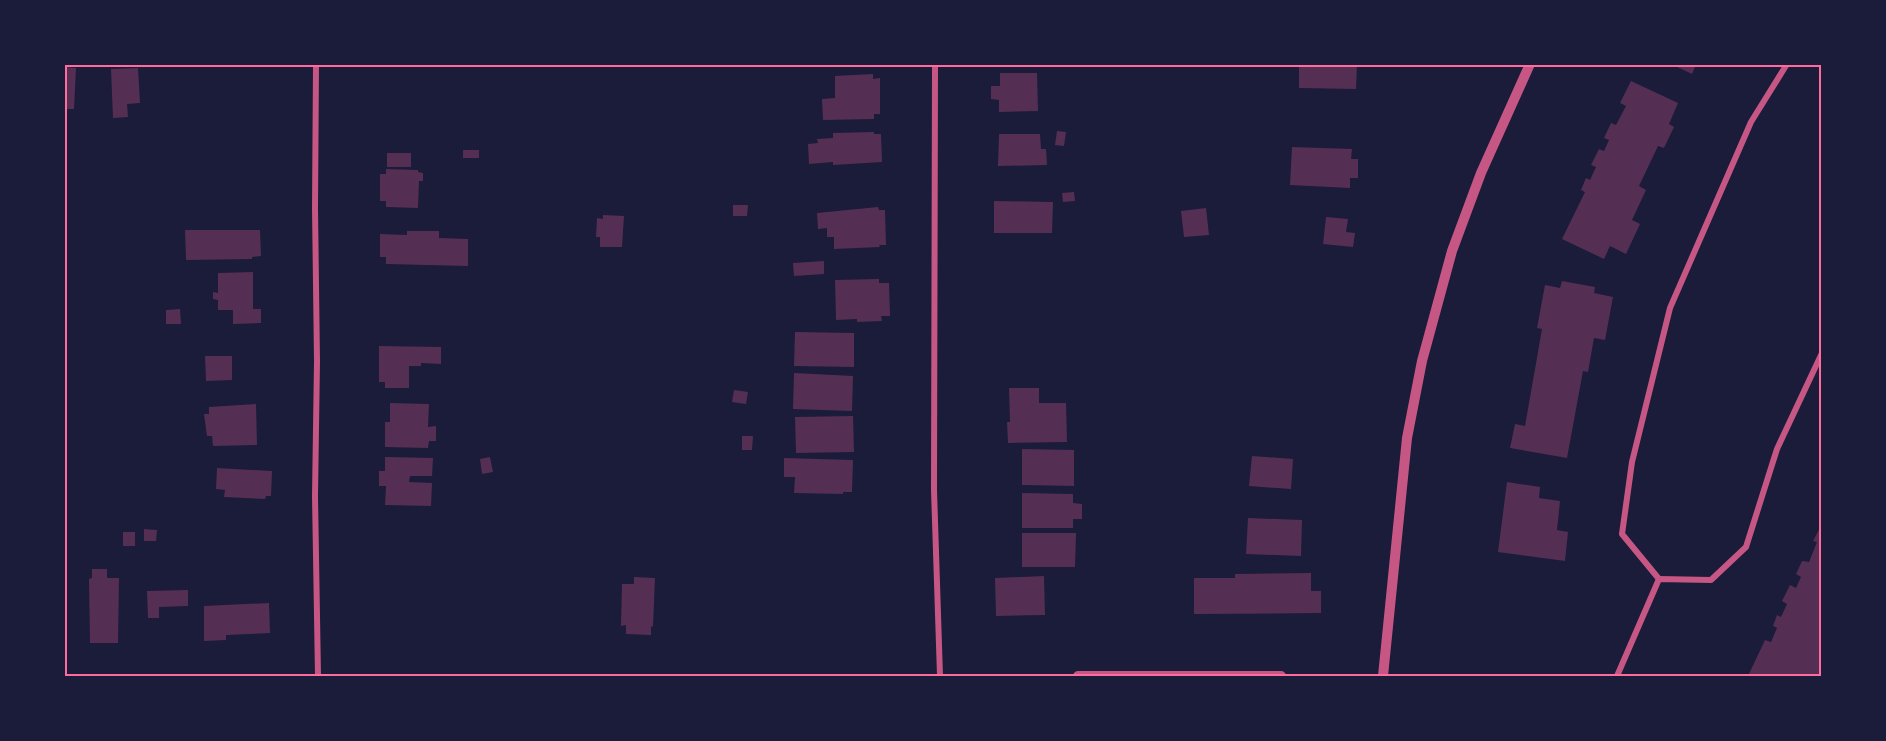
<svg xmlns="http://www.w3.org/2000/svg" width="1886" height="741" font-family="'PT Sans Narrow',sans-serif">
<style>
.building{fill:#542f53}
.lines{fill:none;stroke-linecap:round;stroke-linejoin:round}
.minor{stroke:#c65784;stroke-width:6}
.tertiary{stroke:#c65784;stroke-width:10}
.neatline{fill:none;stroke:#ff6b9d;stroke-width:2}
</style>
<rect width="100%" height="100%" fill="#1b1b3a"/>
<g class="building">
<polygon points="1299,64 1357,64 1356,89 1299,88"/>
<polygon points="1671,64 1696,64 1692,74"/>
<polygon points="64,67 76,68 74,109 64,109"/>
<polygon points="138,68 140,103 127,104 128,117 113,118 111,69"/>
<polygon points="1000,73 1037,73 1038,111 999,112 999,100 991,99 991,86 1000,86"/>
<polygon points="873,74 873,79 880,78 880,114 874,114 874,119 823,120 822,99 835,98 835,76"/>
<polygon points="1631,81 1678,103 1669,124 1674,127 1664,148 1658,146 1639,186 1646,190 1632,220 1640,224 1626,254 1610,246 1604,259 1562,239 1585,192 1581,190 1586,178 1590,180 1596,167 1591,165 1599,149 1604,151 1609,140 1604,138 1611,123 1616,125 1626,106 1620,103"/>
<polygon points="1057,131 1066,132 1064,146 1055,145"/>
<polygon points="874,132 874,134 881,134 882,162 833,165 833,162 809,164 808,144 818,143 817,139 833,138 833,133"/>
<polygon points="999,134 1040,134 1041,149 1046,149 1047,165 998,166"/>
<polygon points="1292,147 1352,149 1351,159 1358,159 1358,178 1350,178 1350,188 1290,185"/>
<rect x="463" y="150" width="16" height="8"/>
<rect x="387" y="153" width="24" height="14"/>
<polygon points="386,169 418,170 418,172 423,173 423,181 419,181 418,208 386,207 386,201 380,201 380,174 386,174"/>
<polygon points="1074,192 1075,201 1063,202 1062,193"/>
<polygon points="994,201 1053,202 1052,233 994,233"/>
<polygon points="733,205 748,205 747,216 733,216"/>
<polygon points="878,207 879,210 885,210 886,245 879,245 880,247 834,249 834,237 827,237 827,228 818,229 817,213"/>
<polygon points="1206,208 1209,235 1184,237 1181,211"/>
<polygon points="603,215 624,216 622,247 600,247 600,237 596,237 597,218 603,219"/>
<polygon points="1326,217 1348,219 1346,232 1355,233 1353,247 1323,244"/>
<polygon points="185,230 260,230 261,256 252,257 252,259 186,260"/>
<polygon points="407,231 439,231 439,238 468,239 468,266 386,264 386,257 380,257 380,234 407,235"/>
<polygon points="824,261 824,274 794,276 793,263"/>
<polygon points="253,272 253,309 261,309 261,323 233,324 233,310 218,310 218,300 213,299 213,292 218,293 218,273"/>
<polygon points="879,279 879,283 889,283 890,316 881,316 882,321 857,322 857,319 836,320 835,280"/>
<polygon points="1562,281 1595,287 1594,293 1613,297 1605,340 1594,338 1588,372 1583,371 1567,458 1510,448 1515,424 1525,426 1542,329 1537,328 1545,285 1560,288"/>
<polygon points="180,309 181,324 166,324 166,310"/>
<polygon points="795,332 854,333 854,367 794,366"/>
<polygon points="379,346 441,347 441,364 421,363 421,366 409,366 409,388 385,388 385,382 379,382"/>
<polygon points="205,356 232,356 232,380 206,381"/>
<polygon points="794,373 853,376 852,411 793,409"/>
<polygon points="1009,388 1039,388 1039,403 1066,403 1067,442 1008,443 1007,422 1010,422"/>
<polygon points="734,390 748,392 746,404 732,402"/>
<polygon points="390,403 429,404 428,427 436,426 436,441 429,441 428,448 385,447 385,422 390,422"/>
<polygon points="256,404 257,445 213,446 212,436 207,436 204,414 209,414 209,407"/>
<polygon points="853,416 854,452 796,453 795,417"/>
<polygon points="742,436 753,436 752,450 742,450"/>
<polygon points="1022,449 1074,450 1074,486 1022,485"/>
<polygon points="1252,456 1293,459 1291,489 1249,486"/>
<polygon points="385,457 433,458 432,476 410,476 409,482 432,483 431,506 385,505 386,486 379,486 379,471 385,471"/>
<polygon points="490,457 493,472 482,474 480,459"/>
<polygon points="784,458 853,460 852,492 843,492 843,494 794,493 795,477 784,477"/>
<polygon points="217,468 272,471 271,496 266,496 265,499 224,497 225,490 216,489"/>
<polygon points="1507,482 1540,487 1539,498 1560,501 1557,530 1568,532 1565,561 1498,552"/>
<polygon points="1022,493 1073,494 1073,503 1082,504 1082,519 1073,519 1073,528 1022,528"/>
<polygon points="1248,518 1302,520 1301,556 1246,554"/>
<polygon points="1822,524 1822,676 1748,676 1765,640 1771,642 1777,628 1773,626 1777,615 1781,617 1787,604 1782,601 1790,585 1796,588 1801,577 1796,574 1802,561 1809,562 1817,542 1813,541"/>
<polygon points="144,529 157,530 156,541 144,541"/>
<rect x="123" y="532" width="12" height="14"/>
<polygon points="1022,533 1076,533 1075,567 1022,567"/>
<polygon points="92,569 107,569 107,578 119,578 118,643 90,643 89,579 92,578"/>
<polygon points="1311,573 1311,591 1321,591 1321,613 1194,614 1194,578 1235,578 1235,574"/>
<polygon points="1044,576 1045,615 996,616 995,578"/>
<polygon points="634,577 655,578 653,627 651,626 651,635 626,634 626,625 621,626 622,584 634,584"/>
<polygon points="188,590 188,606 159,607 159,618 148,618 147,591"/>
<polygon points="269,603 270,633 226,635 226,640 204,641 204,606"/>
</g>
<g class="lines">
<g class="minor">
<polyline points="316,64 315,208 317,361 315,496 318,676"/>
<polyline points="935,64 934,490 940,676"/>
<polyline points="1659,579 1622,534 1632,462 1670,308 1751,122 1787,64"/>
<polyline points="1617,676 1659,579 1711,580 1746,547 1777,449 1822,353"/>
</g>
<g class="tertiary">
<polyline points="1078,676 1281,676"/>
<polyline points="1383,676 1407,438 1422,361 1452,251 1481,173 1530,64"/>
</g>
</g>
<rect width="1886" height="741" fill="none" stroke="#1b1b3a" stroke-width="132"/>
<rect x="66" y="66" width="1754" height="609" class="neatline"/>
</svg>
